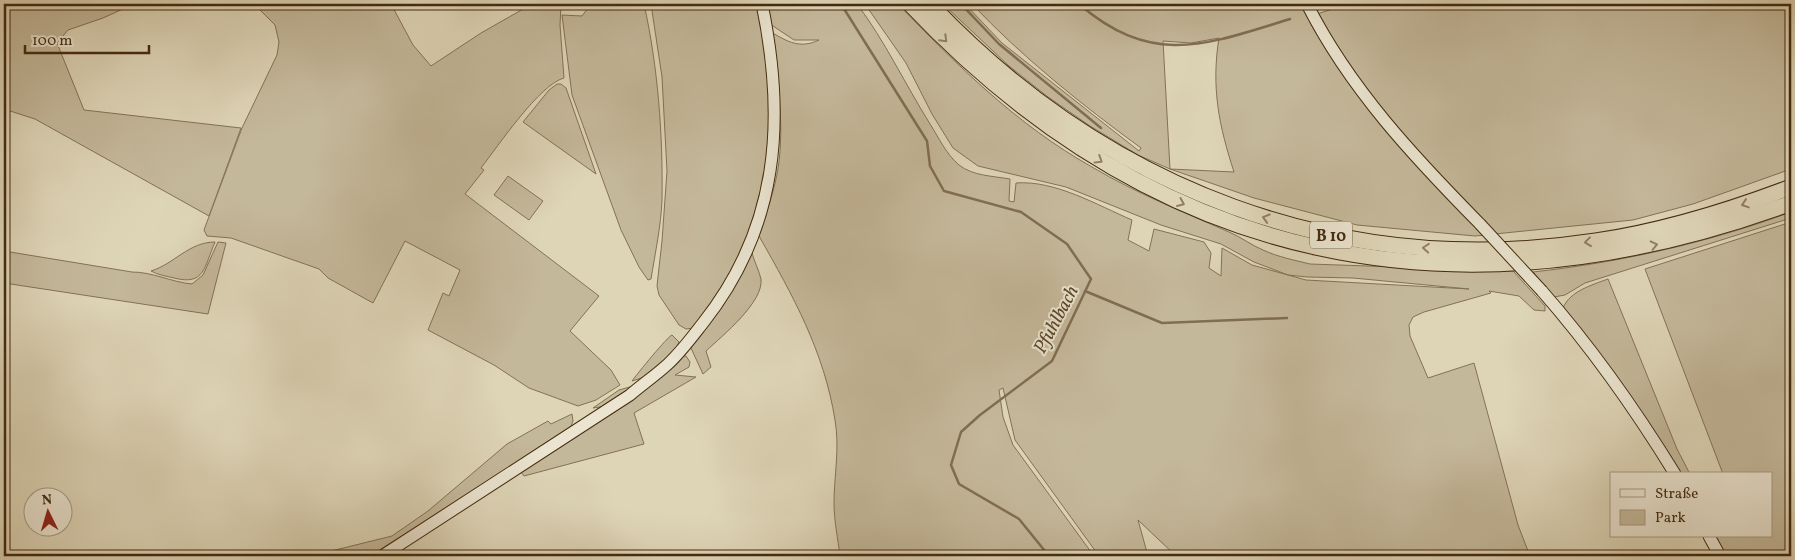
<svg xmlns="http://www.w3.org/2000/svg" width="1795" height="560" font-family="Vollkorn,serif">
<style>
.green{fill:#c4b89a;stroke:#847254;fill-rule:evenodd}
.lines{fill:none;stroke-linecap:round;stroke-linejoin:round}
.stream{stroke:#806e51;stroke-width:2.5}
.secondary-casing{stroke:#432b0e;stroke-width:13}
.highway-casing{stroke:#432b0e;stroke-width:17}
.secondary{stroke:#eae4d0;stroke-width:11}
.highway{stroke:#ded5b7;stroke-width:15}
.secondary-bridge-casing{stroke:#432b0e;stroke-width:13;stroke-linecap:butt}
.secondary-bridge{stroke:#eae4d0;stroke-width:11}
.oneway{stroke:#908062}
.labels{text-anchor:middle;stroke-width:4;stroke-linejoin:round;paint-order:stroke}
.shield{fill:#eae4d0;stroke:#756248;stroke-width:1}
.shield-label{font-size:16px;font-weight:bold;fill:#432b0e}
.water-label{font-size:19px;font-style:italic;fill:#5c472a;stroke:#eae4d0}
</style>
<rect width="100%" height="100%" fill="#ded5b7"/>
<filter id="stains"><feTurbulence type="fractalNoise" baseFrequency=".004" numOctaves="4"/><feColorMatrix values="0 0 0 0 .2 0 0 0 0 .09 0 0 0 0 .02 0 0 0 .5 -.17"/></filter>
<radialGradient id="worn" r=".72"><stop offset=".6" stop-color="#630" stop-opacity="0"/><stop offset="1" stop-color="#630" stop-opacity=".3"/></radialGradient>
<g class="green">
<polygon points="4,4 134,4 103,18 68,30 57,43 84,110 241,128 209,216 35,119 4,109"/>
<path d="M254,4H391L413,45L431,66L481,33L532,4H561L560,25L564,78C540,84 498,146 481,168L484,170L465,194L599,296L570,331L611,370L620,385L596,400L578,406L529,388L494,365L428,330L443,293L449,296L460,270L405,241L373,303L328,278L319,269L231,238L207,236L204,230L242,128L277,55L279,42L275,25Z"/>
<path d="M587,4H644C658,67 663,135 662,200C661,226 655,254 651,279L648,280L639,267L621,230L572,95L562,15L582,16L588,8Z"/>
<polygon points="651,4 757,4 762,24 772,110 767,167 747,241 730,277 694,328 686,329 679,325 659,295 657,286 662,241 667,171 662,77"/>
<path d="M766,4H857C885,41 905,84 930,124C939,138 946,154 959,165C973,176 993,176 1010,179L1009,201L1014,202L1016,183C1055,180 1097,205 1132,220L1128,240L1149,251L1154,229L1204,242L1211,253L1209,268L1221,276L1222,248L1252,265L1306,280L1469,289L1353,278L1307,277L1288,275L1254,262L1221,244L1161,225L1066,187L978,166L953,148L932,114L906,63L865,4H898C957,65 1017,125 1092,167C1136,193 1183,212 1229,232C1241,237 1251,245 1263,250C1278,257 1294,260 1310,264L1513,271L1545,306V311L1534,310L1519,296L1489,291L1491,293L1424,312L1413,317L1409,325L1410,336L1428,378L1474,363L1518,525L1530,556H1176L1138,520L1148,556H1099L1015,440L1003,388L999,390L1003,417L1013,445L1094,556H840C838,539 834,521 834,503C834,476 840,448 835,420C824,351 793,296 759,236C766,214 774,192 778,169C785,123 777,77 771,32C788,42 800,49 819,40H794L770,24Z"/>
<path d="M943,4H965L1002,43L1139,151L1141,148C1082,105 1022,57 972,4H1308L1317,14L1348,4H1791V169L1693,204L1633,220L1475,236L1357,225L1254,198L1170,169L1138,155L1090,126L1048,97L1009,66ZM1219,38C1211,87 1219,126 1234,172L1170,169L1163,41L1191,43Z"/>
<polygon points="557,84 561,84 566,88 596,174 523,122 549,90"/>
<polygon points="508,176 543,201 529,220 494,195"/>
<path d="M1791,212V218L1585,283L1565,295L1554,297L1533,272C1622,262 1707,243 1791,212Z"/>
<polygon points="1791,222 1791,556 1723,556 1713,536 1771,536 1771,474 1723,474 1645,269"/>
<path d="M215,242C204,267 205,286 174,278C166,276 158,275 151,271C174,264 189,242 215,242Z"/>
<path d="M218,242L226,243L208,314L4,283V251L132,272C153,272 171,282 192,284L203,275Z"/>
<path d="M752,253C754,261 759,270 761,279C764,302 722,336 706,351L711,367L703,374L690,346Z"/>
<path d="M1608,279L1677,449L1690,474H1680L1630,395L1563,308C1570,291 1592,285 1608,279Z"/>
<path d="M672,335L679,342L676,349L648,376L632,381C637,374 668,336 672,335Z"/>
<polygon points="681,356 686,356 690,362 689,367 675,375 696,377 634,413 644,444 524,476 521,472"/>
<polygon points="637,385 606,406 593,408 619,390"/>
<polygon points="572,414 573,421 570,429 370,556 311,556 392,536 428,511 507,444 548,421 551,424"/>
</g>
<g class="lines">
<g class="stream">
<polyline points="841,4 927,141 930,166 944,191 1021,212 1067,244 1091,279 1052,361 980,415 961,432 951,465 959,484 1019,519 1049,556"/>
<polyline points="961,4 999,44 1101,128"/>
<path d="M1079,4C1153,68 1208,44 1290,19"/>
<polyline points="1085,291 1162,323 1287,318"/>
</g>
<defs>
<g id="secondary">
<path d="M1307,4C1350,89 1414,157 1480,224"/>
<path d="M1542,291C1592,348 1635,409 1675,474"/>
<polyline points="1709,536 1720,556"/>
<path d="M382,556L630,395C643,384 656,375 668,364C681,352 692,337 703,323C779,227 786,120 762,4"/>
</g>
<g id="highway">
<path d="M910,4C1157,265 1456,326 1791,203"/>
<path d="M930,4C1107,190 1340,280 1596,241C1663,231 1728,211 1791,187"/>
</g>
</defs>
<use href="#secondary" class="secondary-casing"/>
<use href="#highway" class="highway-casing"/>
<use href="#secondary" class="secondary"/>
<use href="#highway" class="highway"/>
<defs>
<polyline id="secondary-bridge" points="1480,224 1542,291"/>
</defs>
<use href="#secondary-bridge" class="secondary-bridge-casing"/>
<use href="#secondary-bridge" class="secondary-bridge"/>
</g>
<defs><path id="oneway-chevron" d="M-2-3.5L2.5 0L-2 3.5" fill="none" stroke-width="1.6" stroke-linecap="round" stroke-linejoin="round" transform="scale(1.25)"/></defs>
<g class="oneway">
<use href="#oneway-chevron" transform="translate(944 39) rotate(45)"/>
<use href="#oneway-chevron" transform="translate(1099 160) rotate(32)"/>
<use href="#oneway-chevron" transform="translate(1181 203) rotate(24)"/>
<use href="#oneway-chevron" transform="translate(1745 204) rotate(162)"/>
<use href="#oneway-chevron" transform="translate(1266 218) rotate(-163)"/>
<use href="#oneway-chevron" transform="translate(1588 242) rotate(173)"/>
<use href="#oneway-chevron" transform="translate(1654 245) rotate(-13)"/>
<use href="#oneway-chevron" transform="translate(1426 248) rotate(-175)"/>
</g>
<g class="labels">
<rect class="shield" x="1310" y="221.5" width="42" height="27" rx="4"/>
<g class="shield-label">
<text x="1331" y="241">B 10</text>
</g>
<g class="water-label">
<text transform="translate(1055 319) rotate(-62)" y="7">Pfuhlbach</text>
</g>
</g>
<rect width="1795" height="560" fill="none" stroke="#ded5b7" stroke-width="20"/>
<rect x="5" y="5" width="1785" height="550" fill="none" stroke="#432b0e" stroke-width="2.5"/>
<rect x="10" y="10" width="1775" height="540" fill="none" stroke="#432b0e"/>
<rect x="1610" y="472" width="162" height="65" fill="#eae4d0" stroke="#a79a82"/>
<rect x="1620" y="489" width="25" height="8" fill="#eae4d0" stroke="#a79a82"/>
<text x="1655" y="498" font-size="15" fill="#432b0e">Straße</text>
<rect x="1620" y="510" width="25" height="15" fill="#c4b89a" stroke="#a79a82"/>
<text x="1655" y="522" font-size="15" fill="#432b0e">Park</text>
<g transform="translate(48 512) rotate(355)"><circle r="24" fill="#eae4d0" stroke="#a79a82"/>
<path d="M0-4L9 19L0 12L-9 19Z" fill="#8f2418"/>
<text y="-8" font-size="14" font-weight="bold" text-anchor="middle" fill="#432b0e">N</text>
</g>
<path d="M25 45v8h124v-8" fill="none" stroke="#432b0e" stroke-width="2.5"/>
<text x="32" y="45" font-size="15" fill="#432b0e" stroke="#eae4d0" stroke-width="4" paint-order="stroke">100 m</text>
<rect width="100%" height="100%" filter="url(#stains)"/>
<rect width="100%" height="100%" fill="url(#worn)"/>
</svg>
